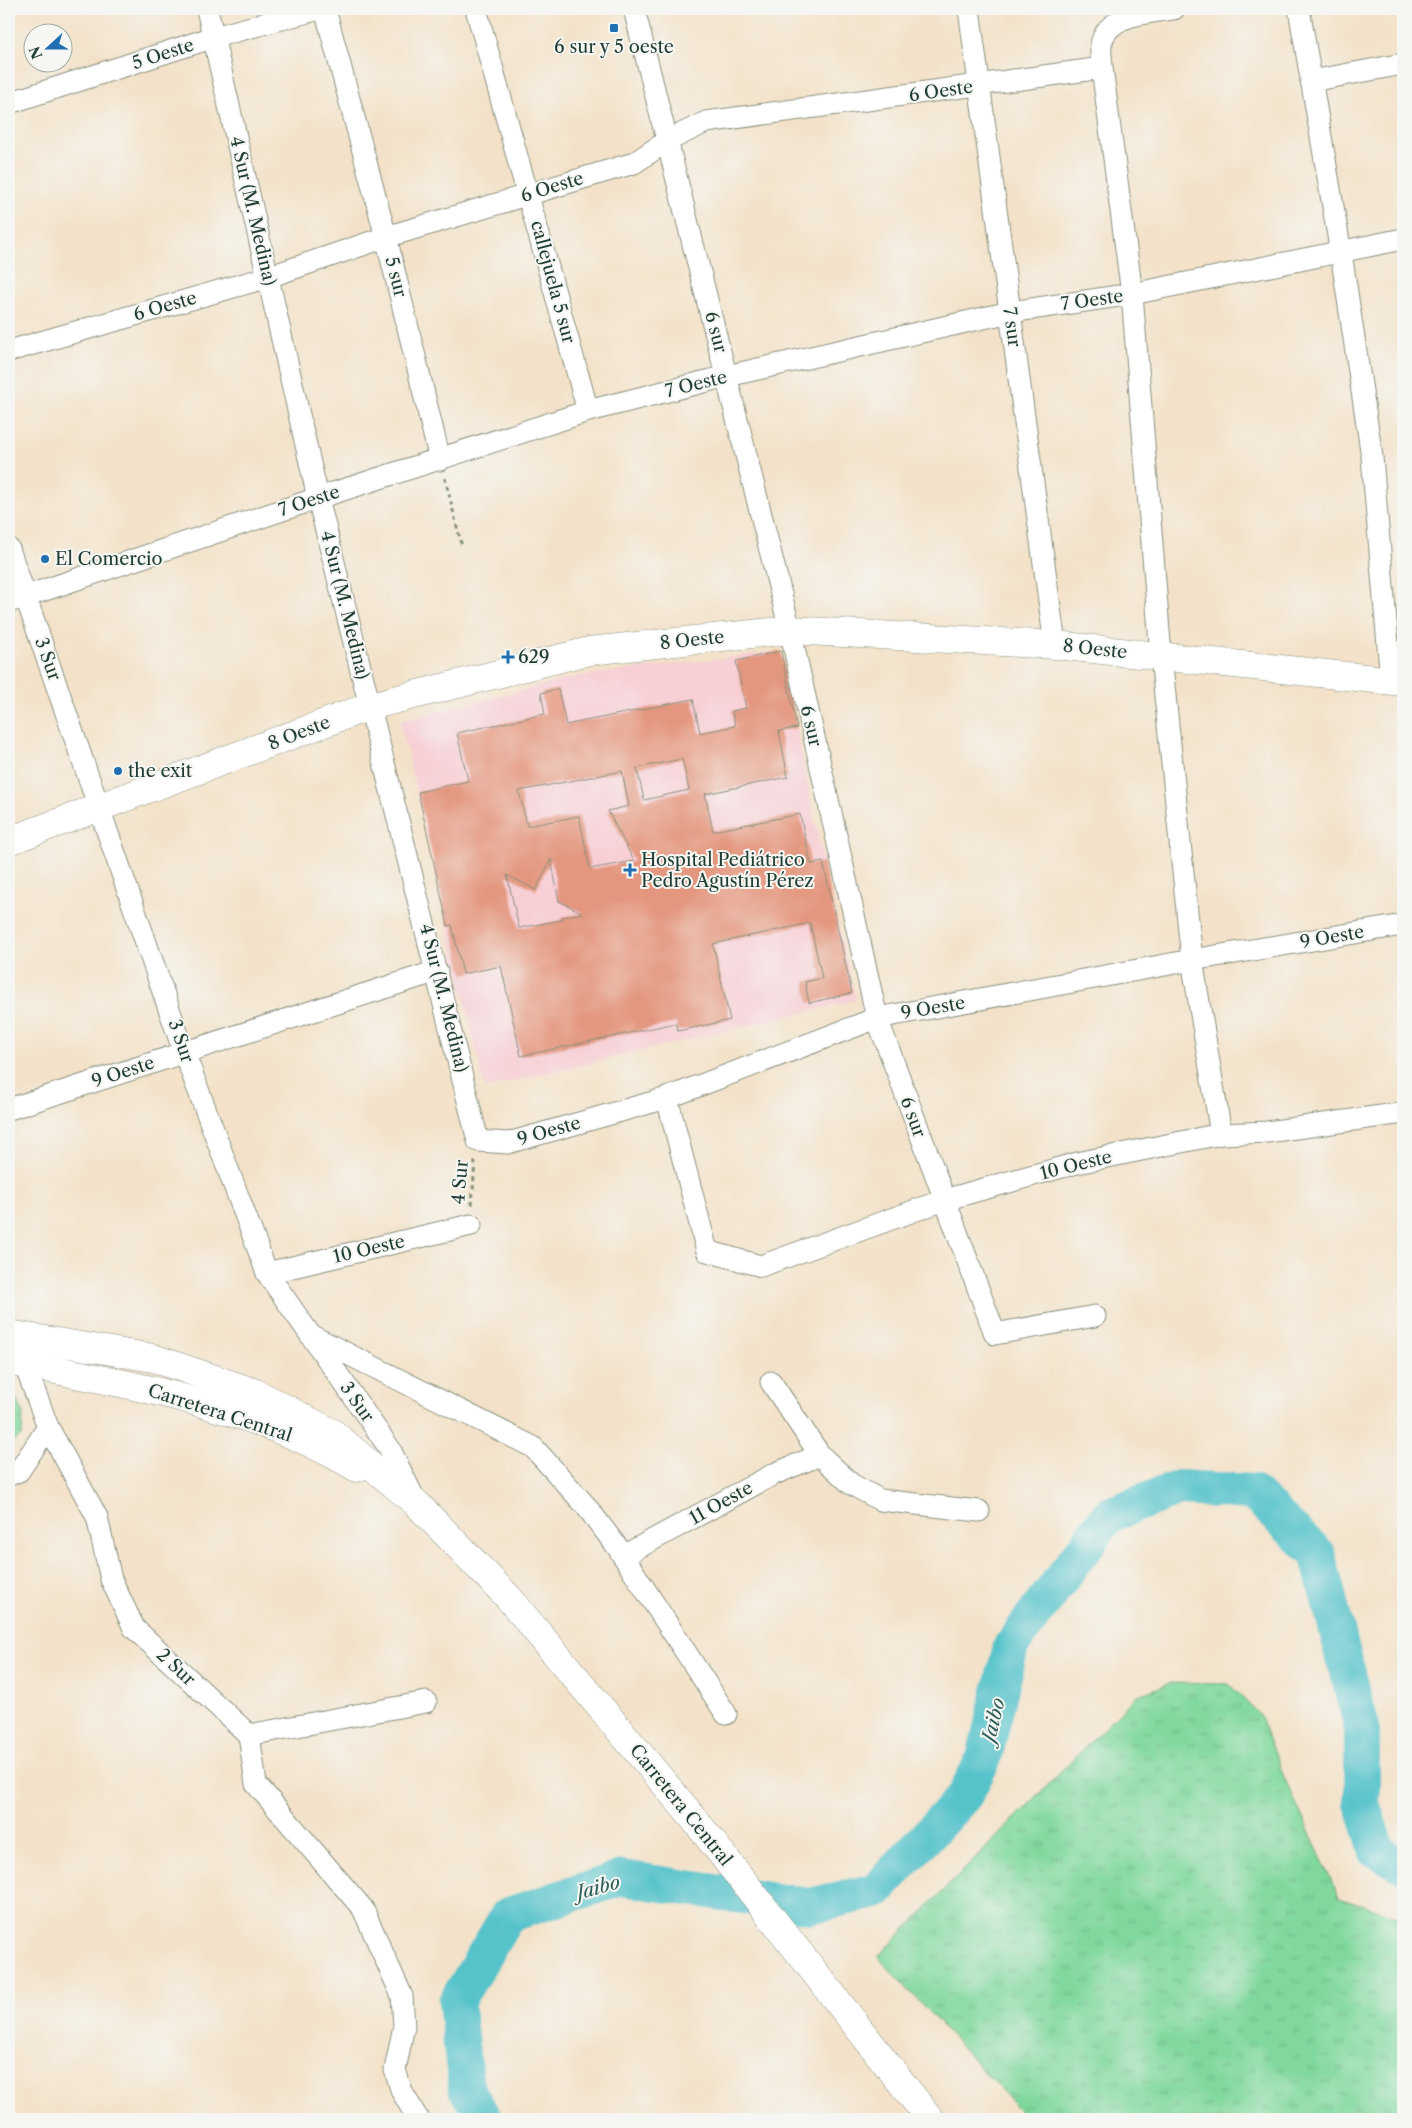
<svg xmlns="http://www.w3.org/2000/svg" width="1412" height="2128" font-family="'Libre Caslon Text',serif">
<style>
.built{fill:#f7cfd5}
.grass{fill:url(#grass-tufts);stroke:#508a69}
.lines{fill:none;stroke-linecap:round;stroke-linejoin:round}
.river{stroke:#56c3cb;stroke-width:36}
.building{fill:#e4977f;fill-rule:evenodd}
.minor-casing{stroke:#89907e;stroke-width:23}
.major-casing{stroke:#89907e;stroke-width:29}
.path{stroke:#89907e;stroke-width:3;stroke-dasharray:4 4;stroke-linecap:butt}
.minor{stroke:#fff;stroke-width:21}
.major{stroke:#fff;stroke-width:28}
.poi-dot{fill:#1f6fb2;stroke:#f6f6f2;stroke-width:2}
.labels{text-anchor:middle;stroke-width:4;stroke-linejoin:round;paint-order:stroke}
.poi-label{font-size:18px;fill:#1f3d34;stroke:#f6f6f2;text-anchor:start}
.street-label{font-size:18px;fill:#1f3d34;stroke:#f6f6f2}
.water-label{font-size:19px;font-style:italic;fill:#2d5e5a;stroke:#f6f6f2}
</style>
<defs>
<pattern id="grass-tufts" width="24" height="20" patternUnits="userSpaceOnUse" patternTransform="scale(1.25)"><rect width="24" height="20" fill="#80d89e"/><path d="M3 7l-1-3M5 7V3M7 7l1-3M15 17l-1-3M17 17v-4M19 17l1-3" fill="none" stroke="#6eba89"/></pattern>
</defs>
<rect width="100%" height="100%" fill="#f6f6f2"/>
<filter id="ink" filterUnits="userSpaceOnUse"><feTurbulence type="fractalNoise" baseFrequency=".02" numOctaves="2"/><feDisplacementMap in="SourceGraphic" scale="10" xChannelSelector="R" yChannelSelector="G"/><feConvolveMatrix kernelMatrix="1 2 1 2 8 2 1 2 1" color-interpolation-filters="sRGB"/></filter>
<filter id="wash" filterUnits="userSpaceOnUse"><feTurbulence type="fractalNoise" baseFrequency=".0096" numOctaves="4" result="noise"/><feDisplacementMap in="SourceGraphic" scale="20" xChannelSelector="R" yChannelSelector="G"/><feGaussianBlur stdDeviation="1.12" result="paint"/><feColorMatrix in="noise" values="0 0 0 0 0 0 0 0 0 0 0 0 0 0 0 0 0 1.4 0 .05"/><feComposite in="paint" operator="in"/></filter>
<g filter="url(#wash)">
<rect width="100%" height="100%" fill="#f3e2c9"/>
<polygon class="built" points="781,651 823,862 856,1000 485,1088 400,721 579,676"/>
<g class="grass">
<polygon points="9,1387 23,1411 22,1435 9,1445"/>
<polygon points="1171,1683 1229,1684 1261,1717 1284,1777 1339,1897 1403,1918 1403,2119 1028,2119 878,1957 1136,1696"/>
</g>
<g class="lines">
<polyline class="river" points="484,2119 466,2088 456,2002 508,1915 622,1878 809,1906 876,1891 965,1795 984,1758 1011,1646 1109,1515 1179,1488 1252,1492 1317,1553 1362,1728 1362,1803 1377,1851 1403,1865"/>
</g>
<g id="blocks">
<path class="building" d="M781,651L797,728L779,731L788,777L705,794L713,831L800,814L811,864L823,862L852,993L809,1003L805,982L822,978L810,923L713,944L730,1020L678,1031L676,1023L521,1056L501,966L463,974L452,925L448,926L418,792L468,781L457,733L545,714L541,693L558,689L566,725L693,699L700,733L735,726L732,711L746,708L736,661ZM682,759L689,790L644,800L637,768ZM622,771L629,806L608,811L634,861L590,869L579,816L527,826L519,791ZM551,859L559,901L583,913L562,917V920L519,928L507,875L536,890Z"/>
</g>
</g>
<g filter="url(#ink)">
<use href="#blocks" fill-opacity="0" stroke="#89907e" stroke-width="1"/>
<g class="lines">
<defs>
<g id="minor">
<polyline points="207,9 318,498 478,1141 508,1143 667,1098 877,1018 1192,960 1403,925"/>
<polyline points="325,9 386,237 440,460"/>
<polyline points="476,9 588,411"/>
<polyline points="634,9 790,630 877,1018 995,1334 1095,1316"/>
<polyline points="969,9 1055,645"/>
<path d="M1174,9C1150,13 1106,13 1101,45C1100,52 1102,61 1102,68L1132,294L1161,656L1192,960L1221,1134"/>
<polyline points="1299,9 1341,253 1372,457 1391,681"/>
<polyline points="1311,81 1403,64"/>
<polyline points="9,103 214,37 319,9"/>
<polyline points="9,351 268,277 386,237 634,163 667,141 706,122 1102,68"/>
<polyline points="9,549 184,1052 267,1273 390,1449 414,1498"/>
<polyline points="9,602 318,498 588,411 727,376 1010,312 1132,294 1403,239"/>
<polyline points="667,1098 707,1251 761,1266 944,1200 1077,1163 1221,1134 1267,1132 1403,1113"/>
<polyline points="9,1109 437,971"/>
<polyline points="267,1273 471,1225"/>
<polyline points="314,1337 533,1447 586,1506 618,1548 726,1714"/>
<polyline points="20,1352 48,1427 97,1517 111,1579 134,1628 249,1735 256,1784 363,1909 402,1996 404,2026 395,2070 402,2092 418,2119"/>
<polyline points="771,1382 820,1455 851,1484 880,1500 979,1511"/>
<polyline points="9,1475 19,1471 48,1427"/>
<polyline points="623,1556 774,1474 820,1455"/>
<polyline points="249,1735 426,1702"/>
</g>
<g id="major">
<polyline points="9,841 370,706 589,651 790,630 1055,645 1403,682"/>
<polyline points="9,1334 153,1358 256,1393 334,1434 416,1503 508,1597 695,1820 930,2119"/>
<path d="M9,1362C36,1365 64,1372 91,1377C182,1395 277,1420 357,1468"/>
</g>
</defs>
<use href="#minor" class="minor-casing"/>
<use href="#major" class="major-casing"/>
<g class="path">
<polyline points="445,478 462,547"/>
<polyline points="472,1205 475,1161"/>
</g>
<use href="#minor" class="minor"/>
<use href="#major" class="major"/>
</g>
</g>
<g class="poi-dot">
<rect x="609" y="23" width="10" height="10" rx="2.5"/>
<circle cx="45" cy="559" r="5"/>
<path d="M505.5 649.5h5v5h5v5h-5v5h-5v-5h-5v-5h5z"/>
<circle cx="118" cy="771" r="5"/>
<path d="M627.5 862.5h5v5h5v5h-5v5h-5v-5h-5v-5h5z"/>
</g>
<g class="labels">
<g class="poi-label">
<text x="614" y="53" text-anchor="middle">6 sur y 5 oeste</text>
<text x="55" y="565">El Comercio</text>
<text x="518" y="663">629</text>
<text x="128" y="777">the exit</text>
<text x="641" y="866">Hospital Pediátrico<tspan x="641" dy="21">Pedro Agustín Pérez</tspan></text>
</g>
<g class="street-label">
<text transform="translate(163 54) rotate(-18)" y="6">5 Oeste</text>
<text transform="translate(941 91) rotate(-8)" y="6">6 Oeste</text>
<text transform="translate(552 187) rotate(-17)" y="6">6 Oeste</text>
<text transform="translate(253 211) rotate(77)" y="6">4 Sur (M. Medina)</text>
<text transform="translate(396 277) rotate(76)" y="6">5 sur</text>
<text transform="translate(553 282) rotate(75)" y="6">callejuela 5 sur</text>
<text transform="translate(1092 300) rotate(-8)" y="6">7 Oeste</text>
<text transform="translate(165 306) rotate(-16)" y="6">6 Oeste</text>
<text transform="translate(1012 327) rotate(82)" y="6">7 sur</text>
<text transform="translate(716 332) rotate(76)" y="6">6 sur</text>
<text transform="translate(696 384) rotate(-14)" y="6">7 Oeste</text>
<text transform="translate(309 501) rotate(-18)" y="6">7 Oeste</text>
<text transform="translate(345 605) rotate(76)" y="6">4 Sur (M. Medina)</text>
<text transform="translate(692 640) rotate(-6)" y="6">8 Oeste</text>
<text transform="translate(1095 649) rotate(6)" y="6">8 Oeste</text>
<text transform="translate(48 659) rotate(70)" y="6">3 Sur</text>
<text transform="translate(811 726) rotate(77)" y="6">6 sur</text>
<text transform="translate(299 733) rotate(-21)" y="6">8 Oeste</text>
<text transform="translate(1332 937) rotate(-10)" y="6">9 Oeste</text>
<text transform="translate(444 998) rotate(76)" y="6">4 Sur (M. Medina)</text>
<text transform="translate(933 1008) rotate(-10)" y="6">9 Oeste</text>
<text transform="translate(181 1041) rotate(71)" y="6">3 Sur</text>
<text transform="translate(123 1072) rotate(-18)" y="6">9 Oeste</text>
<text transform="translate(913 1117) rotate(70)" y="6">6 sur</text>
<text transform="translate(549 1131) rotate(-16)" y="6">9 Oeste</text>
<text transform="translate(1076 1165) rotate(-14)" y="6">10 Oeste</text>
<text transform="translate(460 1182) rotate(-85)" y="6">4 Sur</text>
<text transform="translate(369 1249) rotate(-13)" y="6">10 Oeste</text>
<text transform="translate(357 1402) rotate(55)" y="6">3 Sur</text>
<text transform="translate(220 1413) rotate(18)" y="6">Carretera Central</text>
<text transform="translate(721 1503) rotate(-29)" y="6">11 Oeste</text>
<text transform="translate(176 1667) rotate(43)" y="6">2 Sur</text>
<text transform="translate(681 1805) rotate(51)" y="6">Carretera Central</text>
</g>
<g class="water-label">
<text transform="translate(993 1720) rotate(-77)" y="7">Jaibo</text>
<text transform="translate(598 1887) rotate(-16)" y="7">Jaibo</text>
</g>
</g>
<rect width="1412" height="2128" fill="none" stroke="#f6f6f2" stroke-width="30"/>
<g transform="translate(48 48) rotate(249)"><circle r="24" fill="#f6f6f2" stroke="#a0aca6"/>
<path d="M0-4L9 19L0 12L-9 19Z" fill="#1f6fb2"/>
<text y="-8" font-size="14" font-weight="bold" text-anchor="middle" fill="#1f3d34">N</text>
</g>
</svg>
